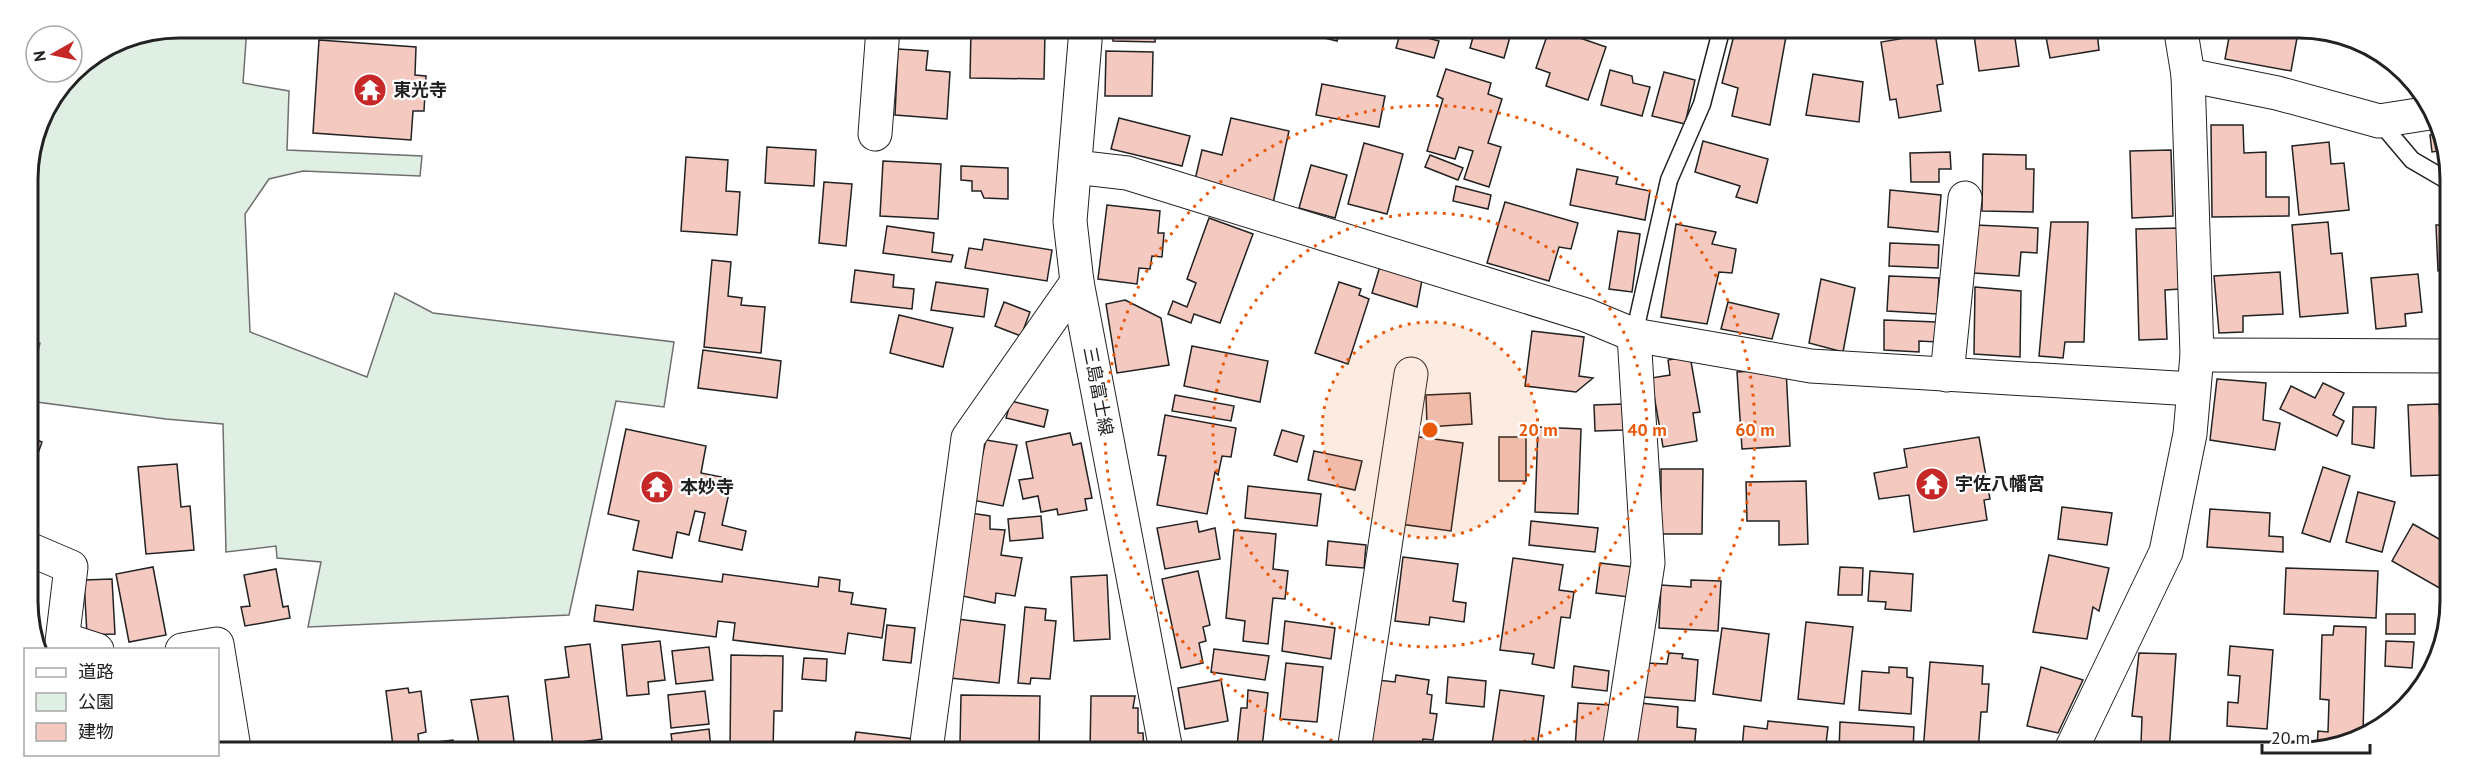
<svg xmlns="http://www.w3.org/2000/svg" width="2478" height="780" font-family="'PT Sans','Noto Sans JP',sans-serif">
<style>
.green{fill:#e0efe3;stroke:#6f6f6f;stroke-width:1.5}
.building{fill:#f3c9c0;stroke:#222;stroke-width:1.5}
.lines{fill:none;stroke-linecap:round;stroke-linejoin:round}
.lane-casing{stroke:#222;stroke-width:19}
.street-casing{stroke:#222;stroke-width:35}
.primary-casing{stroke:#222;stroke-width:35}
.lane{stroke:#fff;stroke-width:16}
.street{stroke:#fff;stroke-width:33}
.primary{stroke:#fff;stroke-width:33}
.ring{fill:none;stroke:#e8590c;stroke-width:3;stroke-dasharray:3 6}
.labels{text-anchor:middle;stroke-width:4.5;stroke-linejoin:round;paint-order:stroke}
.poi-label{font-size:18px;font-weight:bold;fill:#222;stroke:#fff;text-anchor:start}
.street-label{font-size:18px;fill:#222;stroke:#fff}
.rim{fill:none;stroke:#222;stroke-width:3}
.centre{fill:#e8590c;stroke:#fff;stroke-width:3}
.ring-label{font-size:18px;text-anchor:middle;font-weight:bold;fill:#e8590c;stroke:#fff;stroke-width:4.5;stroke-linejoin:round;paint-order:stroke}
</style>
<rect width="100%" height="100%" fill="#fff"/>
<polygon class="green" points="179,27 247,27 243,83 289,91 287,150 422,156 420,176 303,171 269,179 245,214 250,332 367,377 395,293 433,313 674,342 664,407 616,401 569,615 308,627 321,562 277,558 276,546 226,552 223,424 166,419 29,401 29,389 40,343 28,340 27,169 39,120 72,71 121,38"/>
<g class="building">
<polygon points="308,27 345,27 344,37 308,34"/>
<polygon points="361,27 414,28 414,32 361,32"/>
<polygon points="1113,29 1156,29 1155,42 1113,41"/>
<polygon points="971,30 1045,31 1044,79 970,78"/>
<polygon points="1292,30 1340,30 1337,41"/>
<polygon points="1475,30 1485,30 1510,37 1504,58 1470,48"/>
<polygon points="1549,30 1557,30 1606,47 1588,100 1546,86 1550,73 1536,68"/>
<polygon points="1401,31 1439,41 1434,58 1396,48"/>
<polygon points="1735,31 1787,31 1770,125 1732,116 1738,88 1722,83"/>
<polygon points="1998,31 2014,31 2019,66 1979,71 1974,35"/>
<polygon points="2045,32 2097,32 2099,50 2050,58"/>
<polygon points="2230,32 2265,32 2297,38 2291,71 2225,59"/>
<polygon points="2329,32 2339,32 2349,38 2330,41"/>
<polygon points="1935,33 1943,84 1937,85 1941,111 1899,118 1896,99 1890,100 1881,42"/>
<polygon points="319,40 416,47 415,75 426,76 424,111 413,111 411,140 313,133"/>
<polygon points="898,49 928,51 926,70 950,72 947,119 895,115"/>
<polygon points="1106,51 1153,52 1152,96 1105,96"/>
<polygon points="1446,69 1491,83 1488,94 1502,99 1488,143 1501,147 1489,187 1464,179 1473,151 1459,147 1455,159 1427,151 1443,99 1437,96"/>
<polygon points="1610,70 1632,76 1633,83 1650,87 1642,116 1601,105"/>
<polygon points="1664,72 1695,80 1685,124 1652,116"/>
<polygon points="1813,74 1863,82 1859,122 1806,115"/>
<polygon points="1322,84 1385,96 1379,127 1316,115"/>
<polygon points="1119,118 1190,136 1182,166 1111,149"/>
<polygon points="1231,118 1289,131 1273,203 1194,184 1202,150 1222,155"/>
<polygon points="2211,125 2243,125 2244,153 2266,152 2266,197 2289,197 2289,216 2212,217"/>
<polygon points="2440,134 2448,149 2448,161 2439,162 2438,151 2432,152 2430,135"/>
<polygon points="1703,141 1768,159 1757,203 1736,197 1740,186 1695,172"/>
<polygon points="2329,142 2331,164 2344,163 2349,210 2299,215 2292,146"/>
<polygon points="1364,143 1403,154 1387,214 1348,204"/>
<polygon points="767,147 816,150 814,186 765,183"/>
<polygon points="2171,150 2173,216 2132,218 2130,151"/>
<polygon points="1950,152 1951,169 1939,169 1939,182 1911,182 1910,153"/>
<polygon points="1983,154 2026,155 2026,169 2034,169 2033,212 1982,211"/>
<polygon points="1430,155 1463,168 1458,180 1425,167"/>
<polygon points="686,157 728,160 726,191 740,192 737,235 681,231"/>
<polygon points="883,161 941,164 938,219 880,216"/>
<polygon points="1311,165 1347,175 1335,218 1299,208"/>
<polygon points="961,166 1008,168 1008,199 984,198 981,191 972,191 972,181 961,180"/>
<polygon points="1577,169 1618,177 1616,184 1650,191 1645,220 1570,205"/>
<polygon points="824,182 852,184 846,246 819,243"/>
<polygon points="1456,186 1491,195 1488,209 1453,201"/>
<polygon points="1890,190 1941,195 1938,232 1888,227"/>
<polygon points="1505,202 1578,223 1571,249 1559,247 1549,281 1487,263"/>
<polygon points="1107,205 1160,211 1158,233 1164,233 1162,257 1152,256 1150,269 1139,268 1137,284 1098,279"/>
<polygon points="1209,218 1253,234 1220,323 1194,314 1191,323 1168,314 1173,301 1187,307 1196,283 1187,279"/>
<polygon points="2051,222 2088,222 2084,342 2065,342 2063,358 2039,356"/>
<polygon points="2328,222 2331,254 2342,253 2348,313 2300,317 2292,225"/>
<polygon points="1676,224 1716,232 1712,244 1736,249 1732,273 1719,272 1707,324 1661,317"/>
<polygon points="1976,225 2038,228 2037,253 2021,252 2019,276 1974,273"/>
<polygon points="2436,225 2448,225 2448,270 2438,271"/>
<polygon points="887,226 934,233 932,252 953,255 951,262 883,253"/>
<polygon points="2179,228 2180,289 2165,290 2167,339 2139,340 2136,229"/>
<polygon points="1618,231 1640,234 1632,292 1609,289"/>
<polygon points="984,239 1052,250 1047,281 965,268 969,248 982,250"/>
<polygon points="1890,243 1939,245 1938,268 1889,266"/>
<polygon points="712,260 731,262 728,296 742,298 741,305 765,307 761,353 704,347"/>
<polygon points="1380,266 1422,280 1417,307 1372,293"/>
<polygon points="855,270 894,275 893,287 914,289 912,309 851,302"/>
<polygon points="2280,272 2283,314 2243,316 2243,332 2219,333 2214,276"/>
<polygon points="2418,274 2422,312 2405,314 2406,326 2376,329 2371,278"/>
<polygon points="1889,276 1939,278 1937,314 1887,311"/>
<polygon points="2440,278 2448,278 2447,314 2441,314"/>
<polygon points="1821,279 1855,288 1843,352 1809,343"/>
<polygon points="936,282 988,289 984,317 931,310"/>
<polygon points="1339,282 1361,289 1359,295 1369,299 1348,364 1315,353"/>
<polygon points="1975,287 2021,291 2020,357 1974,354"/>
<polygon points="1125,300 1161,318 1169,365 1117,373 1106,304"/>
<polygon points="1004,302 1030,312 1021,336 995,326"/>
<polygon points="1728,302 1779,314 1772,339 1721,329"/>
<polygon points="899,315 953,328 943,367 890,353"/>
<polygon points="1884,320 1937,322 1937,342 1919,341 1919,352 1884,350"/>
<polygon points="1532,331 1584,337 1579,376 1593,378 1576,392 1525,386"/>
<polygon points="1192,346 1268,361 1260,402 1184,386"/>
<polygon points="703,350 781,361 777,398 698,388"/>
<polygon points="1690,356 1700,412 1693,413 1697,441 1663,447 1651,378 1670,375 1668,360"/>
<polygon points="1786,369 1790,446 1742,449 1737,372"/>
<polygon points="2217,379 2266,383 2263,420 2280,423 2275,450 2210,440"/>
<polygon points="2323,383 2344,393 2333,415 2344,421 2337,436 2280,409 2291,386 2315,398"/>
<polygon points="1470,393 1472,424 1427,427 1426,395"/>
<polygon points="1175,395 1234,406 1231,421 1172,411"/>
<polygon points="1011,401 1048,410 1044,427 1006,418"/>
<polygon points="1623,404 1624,430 1595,431 1594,405"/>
<polygon points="2439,404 2443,475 2411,476 2408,405"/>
<polygon points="2353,407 2376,407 2374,448 2352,444"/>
<polygon points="1165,415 1236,428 1231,457 1222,456 1218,475 1215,472 1207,514 1157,505 1166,456 1158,455"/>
<polygon points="1538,427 1581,429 1578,514 1535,512"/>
<polygon points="626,429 706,446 701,473 732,479 722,525 746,531 742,550 699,541 705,513 695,511 689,535 677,532 672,558 633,550 639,521 608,514"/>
<polygon points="1282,430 1304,436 1297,462 1274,455"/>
<polygon points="1070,433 1073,445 1081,443 1092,498 1085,499 1087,510 1058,515 1057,509 1041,512 1038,496 1023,499 1019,480 1033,478 1026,442"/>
<polygon points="1412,436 1463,443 1451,531 1400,524"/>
<polygon points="29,437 42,442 29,479"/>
<rect x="1499" y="437" width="27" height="44"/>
<polygon points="1979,437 1990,499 1984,500 1987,520 1914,532 1909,495 1879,499 1874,473 1907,467 1904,449"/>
<polygon points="986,440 1017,445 1003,506 972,500"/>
<polygon points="1314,451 1362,461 1355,490 1308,480"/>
<polygon points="177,464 181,507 190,506 194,550 146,554 138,467"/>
<polygon points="2323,467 2350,476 2330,542 2302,533"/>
<polygon points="1661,469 1703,469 1702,534 1661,534"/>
<polygon points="1806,481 1808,544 1779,545 1779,521 1747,521 1746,482"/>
<polygon points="1248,486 1321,494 1317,526 1245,518"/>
<polygon points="2358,492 2395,502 2382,552 2346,542"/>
<polygon points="2062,507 2112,513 2107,545 2058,539"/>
<polygon points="2210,509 2270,513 2269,536 2283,537 2283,552 2207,547"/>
<polygon points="970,513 990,516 990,529 1005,530 1001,555 1022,558 1015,596 996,593 995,603 958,595"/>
<polygon points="1041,516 1043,538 1010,541 1008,519"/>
<polygon points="1197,521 1199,532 1215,528 1220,559 1165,569 1157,528"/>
<polygon points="1531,521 1598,528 1595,552 1529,545"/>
<polygon points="2413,524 2446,543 2446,586 2443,590 2392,561"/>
<polygon points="1234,530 1276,534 1273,569 1288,571 1285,599 1273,598 1268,644 1243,641 1245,621 1226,618"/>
<polygon points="1328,541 1366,545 1364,568 1326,565"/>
<polygon points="2049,555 2109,568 2099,611 2093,607 2087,639 2033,632"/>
<polygon points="1403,557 1458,564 1453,601 1466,603 1464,622 1430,617 1429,625 1395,621"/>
<polygon points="1513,558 1563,565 1559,590 1574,592 1570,618 1561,617 1554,668 1532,664 1534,654 1500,650"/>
<polygon points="1600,563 1633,567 1629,597 1596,593"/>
<polygon points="153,567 166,635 129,642 116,574"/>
<polygon points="1840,567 1863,568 1862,595 1838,595"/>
<polygon points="2286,568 2378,571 2376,618 2284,614"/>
<polygon points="276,569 283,607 288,606 290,618 245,626 241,607 250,606 244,575"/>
<polygon points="638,571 722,582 723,574 818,587 819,577 840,580 839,591 853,593 851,604 886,609 882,638 848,633 845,654 733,640 735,623 718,621 716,637 594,621 596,605 633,610"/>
<polygon points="1198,571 1210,625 1203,627 1206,641 1199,643 1203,663 1181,668 1162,579"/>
<polygon points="1870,571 1913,574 1911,611 1885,609 1886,602 1868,601"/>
<polygon points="1107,575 1110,639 1074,641 1071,577"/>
<polygon points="112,579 115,634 87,635 84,580"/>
<polygon points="1691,580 1721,581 1718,631 1659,628 1661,585 1691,587"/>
<polygon points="1025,607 1046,609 1045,620 1056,621 1050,679 1031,678 1030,684 1018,683"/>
<rect x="2386" y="614" width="29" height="20"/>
<polygon points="957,619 1005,625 999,683 950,678"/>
<polygon points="1285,621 1335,628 1331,659 1282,651"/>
<polygon points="1806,622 1853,627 1844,704 1798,699"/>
<polygon points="887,625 915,628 911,663 883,660"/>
<polygon points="2334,626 2366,627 2363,732 2317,750 2318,731 2328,732 2329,700 2320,699 2322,635 2333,635"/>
<polygon points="1722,628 1769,634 1761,701 1713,694"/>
<polygon points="660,641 665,680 648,682 649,694 627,696 622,645"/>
<polygon points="2386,641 2414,642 2412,668 2385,666"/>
<polygon points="590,644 602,739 553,746 545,680 569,677 565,647"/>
<polygon points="2230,646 2273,650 2267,729 2227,726 2228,702 2238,703 2240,676 2228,675"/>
<polygon points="709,647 713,680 676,684 672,651"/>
<polygon points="1214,649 1269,656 1265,680 1211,672"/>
<polygon points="1669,653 1683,654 1682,658 1698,660 1695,701 1644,697 1647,663 1667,664"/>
<polygon points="2139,653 2176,654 2169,752 2131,752 2131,744 2141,744 2142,717 2132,716"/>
<polygon points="731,655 783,656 782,711 774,711 773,749 730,749"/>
<polygon points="804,658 827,659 826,681 802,679"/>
<polygon points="1930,662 1983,666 1982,684 1989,684 1987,712 1981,712 1978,752 1923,752"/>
<polygon points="1286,663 1323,667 1317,722 1280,719"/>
<polygon points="1574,666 1609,671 1607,691 1572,687"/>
<polygon points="1889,667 1907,668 1907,677 1913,678 1911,714 1859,710 1862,671 1889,673"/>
<polygon points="2041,667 2083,680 2058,733 2027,726"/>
<polygon points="1396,675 1429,680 1427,694 1432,695 1430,713 1437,714 1433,740 1423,739 1421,751 1368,751 1378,680 1395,682"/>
<polygon points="1448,677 1486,681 1484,707 1446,703"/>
<polygon points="1221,680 1228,721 1185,729 1178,688"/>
<polygon points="408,688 409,693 421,691 426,732 418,734 419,744 453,740 454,748 399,748 399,746 393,746 386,691"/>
<polygon points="1248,690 1268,693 1262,748 1237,746 1241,708 1247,708"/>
<polygon points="1500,690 1544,696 1537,748 1527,746 1526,751 1491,751"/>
<polygon points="705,691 709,724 671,728 668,695"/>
<polygon points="961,695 1040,696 1039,750 1016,750 1016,744 960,743"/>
<polygon points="508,696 515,749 480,749 471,700"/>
<polygon points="1091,696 1135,696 1133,708 1138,708 1138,733 1143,733 1144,750 1090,750"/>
<polygon points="1578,703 1610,705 1607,751 1575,749"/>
<polygon points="1640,703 1678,707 1677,727 1696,729 1694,751 1635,751"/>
<polygon points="1768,721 1828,727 1825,752 1755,751 1742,749 1744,726 1767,729"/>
<polygon points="1840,722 1914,727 1913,752 1839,752"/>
<polygon points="709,729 711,749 673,749 671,734"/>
<polygon points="856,732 914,739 912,750 853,749"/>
<polygon points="298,742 299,748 260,748 260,746"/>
</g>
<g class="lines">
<defs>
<g id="lane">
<polyline points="2379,121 2412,160 2448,181"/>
<polyline points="1634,335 1669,180 1702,104 1721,31"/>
</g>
<g id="street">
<polyline points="2188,75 2277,93 2379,121 2430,113"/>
<polyline points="875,134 883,29"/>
<polyline points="1075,167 1127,173 1586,315 1634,335 1811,366 2193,389"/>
<polyline points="2197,355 2447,356"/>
<polyline points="1947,375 1965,198"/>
<polyline points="29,549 71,567 61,650"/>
<polyline points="63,639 97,650"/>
<polyline points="182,650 217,644 234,748"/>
<polyline points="926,750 968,438 1077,282"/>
<polyline points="1354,751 1411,374"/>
<polyline points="1619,751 1648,563 1634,335"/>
<polyline points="2070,752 2166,552 2190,434 2197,355 2188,75 2181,32"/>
</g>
<polyline id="primary" points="1086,29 1070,221 1077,282 1166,750"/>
</defs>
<use href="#lane" class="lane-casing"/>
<use href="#street" class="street-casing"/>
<use href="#primary" class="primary-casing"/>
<use href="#lane" class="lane"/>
<use href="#street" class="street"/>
<use href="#primary" class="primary"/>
</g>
<circle cx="1430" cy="430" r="108" fill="#e8590c" fill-opacity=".12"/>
<g class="ring">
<circle cx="1430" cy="430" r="108"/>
<circle cx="1430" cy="430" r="217"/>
<path d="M1376 751A325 325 0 1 1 1484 751"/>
</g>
<defs>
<symbol id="temple-disc" viewBox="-11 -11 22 22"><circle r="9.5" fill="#c62828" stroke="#fff"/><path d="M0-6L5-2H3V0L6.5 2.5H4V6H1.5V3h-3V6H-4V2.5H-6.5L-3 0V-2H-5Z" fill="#fff"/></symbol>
</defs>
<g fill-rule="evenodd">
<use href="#temple-disc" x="351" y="71" width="38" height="38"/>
<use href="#temple-disc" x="1913" y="465" width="38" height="38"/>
<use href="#temple-disc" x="638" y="468" width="38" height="38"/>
</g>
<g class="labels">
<g class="poi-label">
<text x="393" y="96">東光寺</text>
<text x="1955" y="490">宇佐八幡宮</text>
<text x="680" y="493">本妙寺</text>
</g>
<g class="street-label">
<text transform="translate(1098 391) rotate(79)" y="6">三島富士線</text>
</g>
</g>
<path d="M0 0H2478V780H0ZM179 38H2299A141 141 0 0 1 2440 179V601A141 141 0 0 1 2299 742H179A141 141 0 0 1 38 601V179A141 141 0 0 1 179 38Z" fill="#fff" fill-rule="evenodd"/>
<path class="rim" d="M179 38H2299A141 141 0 0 1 2440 179V601A141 141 0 0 1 2299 742H179A141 141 0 0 1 38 601V179A141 141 0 0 1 179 38Z"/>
<circle cx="1430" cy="430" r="9" class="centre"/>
<g class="ring-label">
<text x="1538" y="436">20 m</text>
<text x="1647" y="436">40 m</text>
<text x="1755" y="436">60 m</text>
</g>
<rect x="24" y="648" width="195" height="108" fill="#ffffff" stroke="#a7a7a7" stroke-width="1.5"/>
<rect x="36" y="668" width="30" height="9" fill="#ffffff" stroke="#a7a7a7" stroke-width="1.5"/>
<text x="78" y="678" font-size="18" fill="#222222">道路</text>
<rect x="36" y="693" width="30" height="18" fill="#e0efe3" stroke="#a7a7a7" stroke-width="1.5"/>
<text x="78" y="708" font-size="18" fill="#222222">公園</text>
<rect x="36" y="723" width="30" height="18" fill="#f3c9c0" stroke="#a7a7a7" stroke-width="1.5"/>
<text x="78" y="738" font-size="18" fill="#222222">建物</text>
<g transform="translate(54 54) rotate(261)"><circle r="28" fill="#ffffff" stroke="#a7a7a7" stroke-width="1.5"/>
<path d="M0-4.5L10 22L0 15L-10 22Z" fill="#c62828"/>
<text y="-9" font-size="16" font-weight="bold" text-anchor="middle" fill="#222222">N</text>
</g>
<path d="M2262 744v9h108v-9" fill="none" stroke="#222222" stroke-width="3"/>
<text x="2271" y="744" font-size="18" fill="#222222" stroke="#ffffff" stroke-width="4.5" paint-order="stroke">20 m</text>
</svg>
